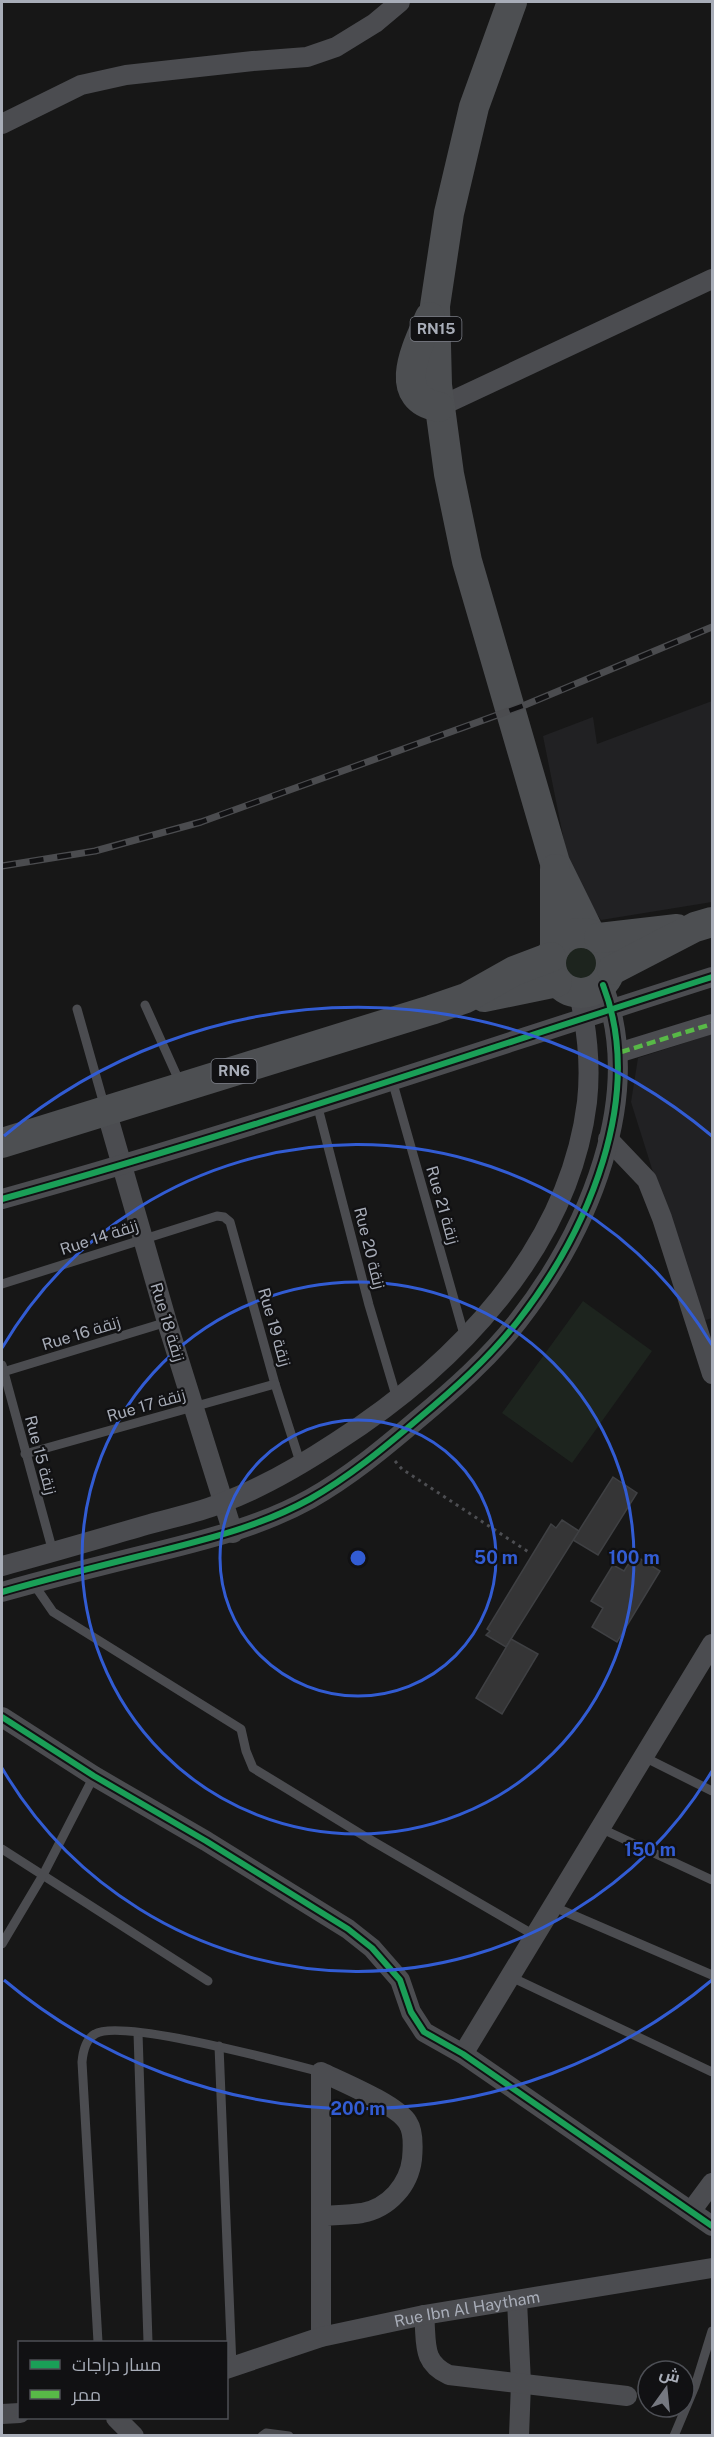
<svg xmlns="http://www.w3.org/2000/svg" width="714" height="2437" font-family="'Public Sans',Cairo,sans-serif">
<style>
.built{fill:#212123}
.green{fill:#1d241e}
.building{fill:#353536;stroke:#3f4043;stroke-width:1.5}
.lines{fill:none;stroke-linecap:round;stroke-linejoin:round}
.path{stroke:#4d4e52;stroke-width:3;stroke-dasharray:3 4.5;stroke-linecap:butt}
.lane{stroke:#4b4c50;stroke-width:9}
.street{stroke:#4b4c50;stroke-width:20}
.primary{stroke:#4d4f52;stroke-width:30}
.rail-casing{stroke:#4b4c4f;stroke-width:7}
.rail{stroke:#111113;stroke-width:4.5;stroke-dasharray:14;stroke-linecap:butt}
.quiet{stroke:#58b947;stroke-width:4.5;stroke-dasharray:9 4.5;stroke-linecap:butt}
.cycleway-casing{stroke:#111113;stroke-width:10}
.cycleway{stroke:#1a9f57;stroke-width:6}
.ring{fill:none;stroke:#325cd3;stroke-width:3}
.labels{text-anchor:middle;stroke-width:4.5;stroke-linejoin:round;paint-order:stroke}
.shield{fill:#111113;stroke:#7b7e86;stroke-width:1.5}
.shield-label{font-size:15px;font-weight:bold;fill:#a8adb8}
.street-label{font-size:16px;fill:#a8adb8;stroke:#111113}
.centre{fill:#325cd3;stroke:#111113;stroke-width:3}
.ring-label{font-size:18px;text-anchor:middle;font-weight:bold;fill:#325cd3;stroke:#111113;stroke-width:4.5;stroke-linejoin:round;paint-order:stroke}
</style>
<rect width="100%" height="100%" fill="#171717"/>
<g class="built">
<polygon points="712,701 712,902 601,920 571,876 543,736 593,717 597,744"/>
<polygon points="712,1034 712,1318 700,1322 631,1102 638,1058"/>
</g>
<g class="green">
<circle cx="582" cy="963" r="23"/>
<polygon points="583,1301 652,1351 572,1463 502,1413"/>
</g>
<g class="building">
<polygon points="613,1477 637,1493 598,1555 573,1540"/>
<polygon points="562,1520 579,1531 506,1647 486,1635 490,1631 487,1629 551,1524 556,1528"/>
<polygon points="634,1555 660,1571 617,1642 592,1627 603,1608 591,1601 613,1565 624,1571"/>
<polygon points="511,1639 538,1654 502,1714 476,1698"/>
</g>
<g class="lines">
<polyline class="path" points="395,1461 402,1469 530,1553"/>
<g class="lane">
<polyline points="145,1005 181,1085"/>
<polyline points="77,1009 105,1108"/>
<polyline points="392,1080 465,1338"/>
<polyline points="317,1104 369,1305 397,1399"/>
<polyline points="2,1284 217,1216 224,1217 230,1222 275,1384 301,1465"/>
<polyline points="2,1365 53,1552"/>
<polyline points="3,1372 167,1322"/>
<polyline points="25,1454 275,1384"/>
<polyline points="33,1583 53,1612 241,1729 246,1751 253,1768 369,1839 534,1935"/>
<polyline points="644,1757 712,1791"/>
<polyline points="600,1828 712,1880"/>
<polyline points="2,1849 208,1981"/>
<polyline points="552,1906 712,1975"/>
<polyline points="2,1944 43,1875 94,1776"/>
<polyline points="509,1976 712,2072"/>
<polyline points="138,2033 148,2342"/>
<polyline points="219,2046 232,2367"/>
<path d="M98,2342L82,2062C83,2051 86,2039 95,2034C121,2018 286,2063 321,2072"/>
<polyline points="262,2436 266,2433 289,2436"/>
<polyline points="674,2436 695,2386 712,2331"/>
</g>
<g class="street">
<polyline points="2,124 81,85 126,75 253,61 307,57 336,47 375,23 400,2"/>
<polyline points="439,407 712,279"/>
<polyline points="621,1052 712,1024"/>
<polyline points="106,1110 167,1322 233,1533"/>
<polyline points="608,1139 647,1180 662,1218 712,1374"/>
<path d="M2,1199C241,1133 476,1052 712,977"/>
<path d="M2,1566C51,1553 101,1538 150,1524C175,1517 201,1512 224,1502C264,1487 301,1465 336,1442C455,1366 569,1249 587,1102C591,1066 587,1029 579,994"/>
<path d="M2,1592C54,1577 107,1564 160,1551C212,1538 263,1525 310,1499C349,1477 384,1448 418,1419C454,1389 489,1358 518,1321C588,1231 646,1097 603,985"/>
<polyline points="2,1717 94,1776 206,1841 348,1929 372,1948 400,1980 411,2012 424,2032 463,2054 712,2226"/>
<polyline points="463,2054 712,1644"/>
<polyline points="692,2210 712,2183"/>
<path d="M321,2216C334,2215 349,2215 362,2213C389,2208 409,2185 412,2159C413,2148 414,2132 408,2123C398,2105 342,2082 321,2072V2337"/>
<polyline points="517,2301 521,2383 519,2436"/>
<path d="M424,2315C427,2343 421,2362 449,2375L627,2396"/>
<path id="s1" d="M226,2369L321,2337L424,2315L712,2268"/>
<polyline points="2,2414 20,2413"/>
<polyline points="116,2418 134,2436"/>
</g>
<g class="primary">
<polyline points="512,2 474,107 449,213 435,306 437,385 449,474 467,561 555,863 590,934"/>
<path d="M430,317C417,347 390,398 439,407"/>
<circle cx="581" cy="963" r="30"/>
<polyline points="599,938 677,929"/>
<polyline points="555,948 555,869"/>
<polyline points="612,970 695,927 712,922"/>
<polyline points="484,997 557,982"/>
<polyline points="2,1143 431,1010 466,998 514,971 551,957"/>
</g>
<defs>
<polyline id="rail" points="2,866 95,851 201,822 525,705 712,627"/>
</defs>
<use href="#rail" class="rail-casing"/>
<use href="#rail" class="rail"/>
<polyline class="quiet" points="621,1052 712,1024"/>
<defs>
<g id="cycleway">
<path d="M2,1199C241,1133 476,1052 712,977"/>
<path d="M2,1592C54,1577 107,1564 160,1551C212,1538 263,1525 310,1499C349,1477 384,1448 418,1419C454,1389 489,1358 518,1321C588,1231 646,1097 603,985"/>
<polyline points="2,1717 94,1776 206,1841 348,1929 372,1948 400,1980 411,2012 424,2032 463,2054 712,2226"/>
</g>
</defs>
<use href="#cycleway" class="cycleway-casing"/>
<use href="#cycleway" class="cycleway"/>
</g>
<g class="ring">
<circle cx="358" cy="1558" r="138"/>
<circle cx="358" cy="1558" r="276"/>
<path d="M712 1771A413 413 0 0 1 2 1768M2 1348A413 413 0 0 1 712 1345"/>
<path d="M712 1980A551 551 0 0 1 4 1980M4 1136A551 551 0 0 1 712 1136"/>
</g>
<g class="labels">
<g class="shield">
<rect x="410.5" y="317" width="51" height="24" rx="4.5"/>
<rect x="211.5" y="1059" width="45" height="24" rx="4.5"/>
</g>
<g class="shield-label">
<text x="436" y="334">RN15</text>
<text x="234" y="1076">RN6</text>
</g>
<g class="street-label">
<text transform="translate(443 1205) rotate(74)" y="6">Rue 21 زنقة</text>
<text transform="translate(99 1237) rotate(-18)" y="6">Rue 14 زنقة</text>
<text transform="translate(370 1248) rotate(76)" y="6">Rue 20 زنقة</text>
<text transform="translate(168 1322) rotate(73)" y="6">Rue 18 زنقة</text>
<text transform="translate(275 1327) rotate(74)" y="6">Rue 19 زنقة</text>
<text transform="translate(81 1333) rotate(-17)" y="6">Rue 16 زنقة</text>
<text transform="translate(146 1405) rotate(-16)" y="6">Rue 17 زنقة</text>
<text transform="translate(41 1455) rotate(75)" y="6">Rue 15 زنقة</text>
<text dy="6" stroke="none"><textPath href="#s1" startOffset="249">Rue Ibn Al Haytham</textPath></text>
</g>
</g>
<circle cx="358" cy="1558" r="9" class="centre"/>
<g class="ring-label">
<text x="496" y="1564">50 m</text>
<text x="634" y="1564">100 m</text>
<text x="650" y="1856">150 m</text>
<text x="358" y="2115">200 m</text>
</g>
<rect width="714" height="2437" fill="none" stroke="#a8adb8" stroke-width="6"/>
<rect x="18" y="2341" width="210" height="78" fill="#111113" stroke="#4d4f55" stroke-width="1.5"/>
<rect x="30" y="2360" width="30" height="9" fill="#1a9f57" stroke="#4d4f55" stroke-width="1.5"/>
<text x="72" y="2371" font-size="18" fill="#a8adb8">مسار دراجات</text>
<rect x="30" y="2390" width="30" height="9" fill="#58b947" stroke="#4d4f55" stroke-width="1.5"/>
<text x="72" y="2401" font-size="18" fill="#a8adb8">ممر</text>
<g transform="translate(666 2389) rotate(15)"><circle r="28" fill="#111113" stroke="#4d4f55" stroke-width="1.5"/>
<path d="M0-4.5L10 22L0 15L-10 22Z" fill="#757880"/>
<text y="-9" font-size="16" font-weight="bold" text-anchor="middle" fill="#a8adb8">ش</text>
</g>
</svg>
